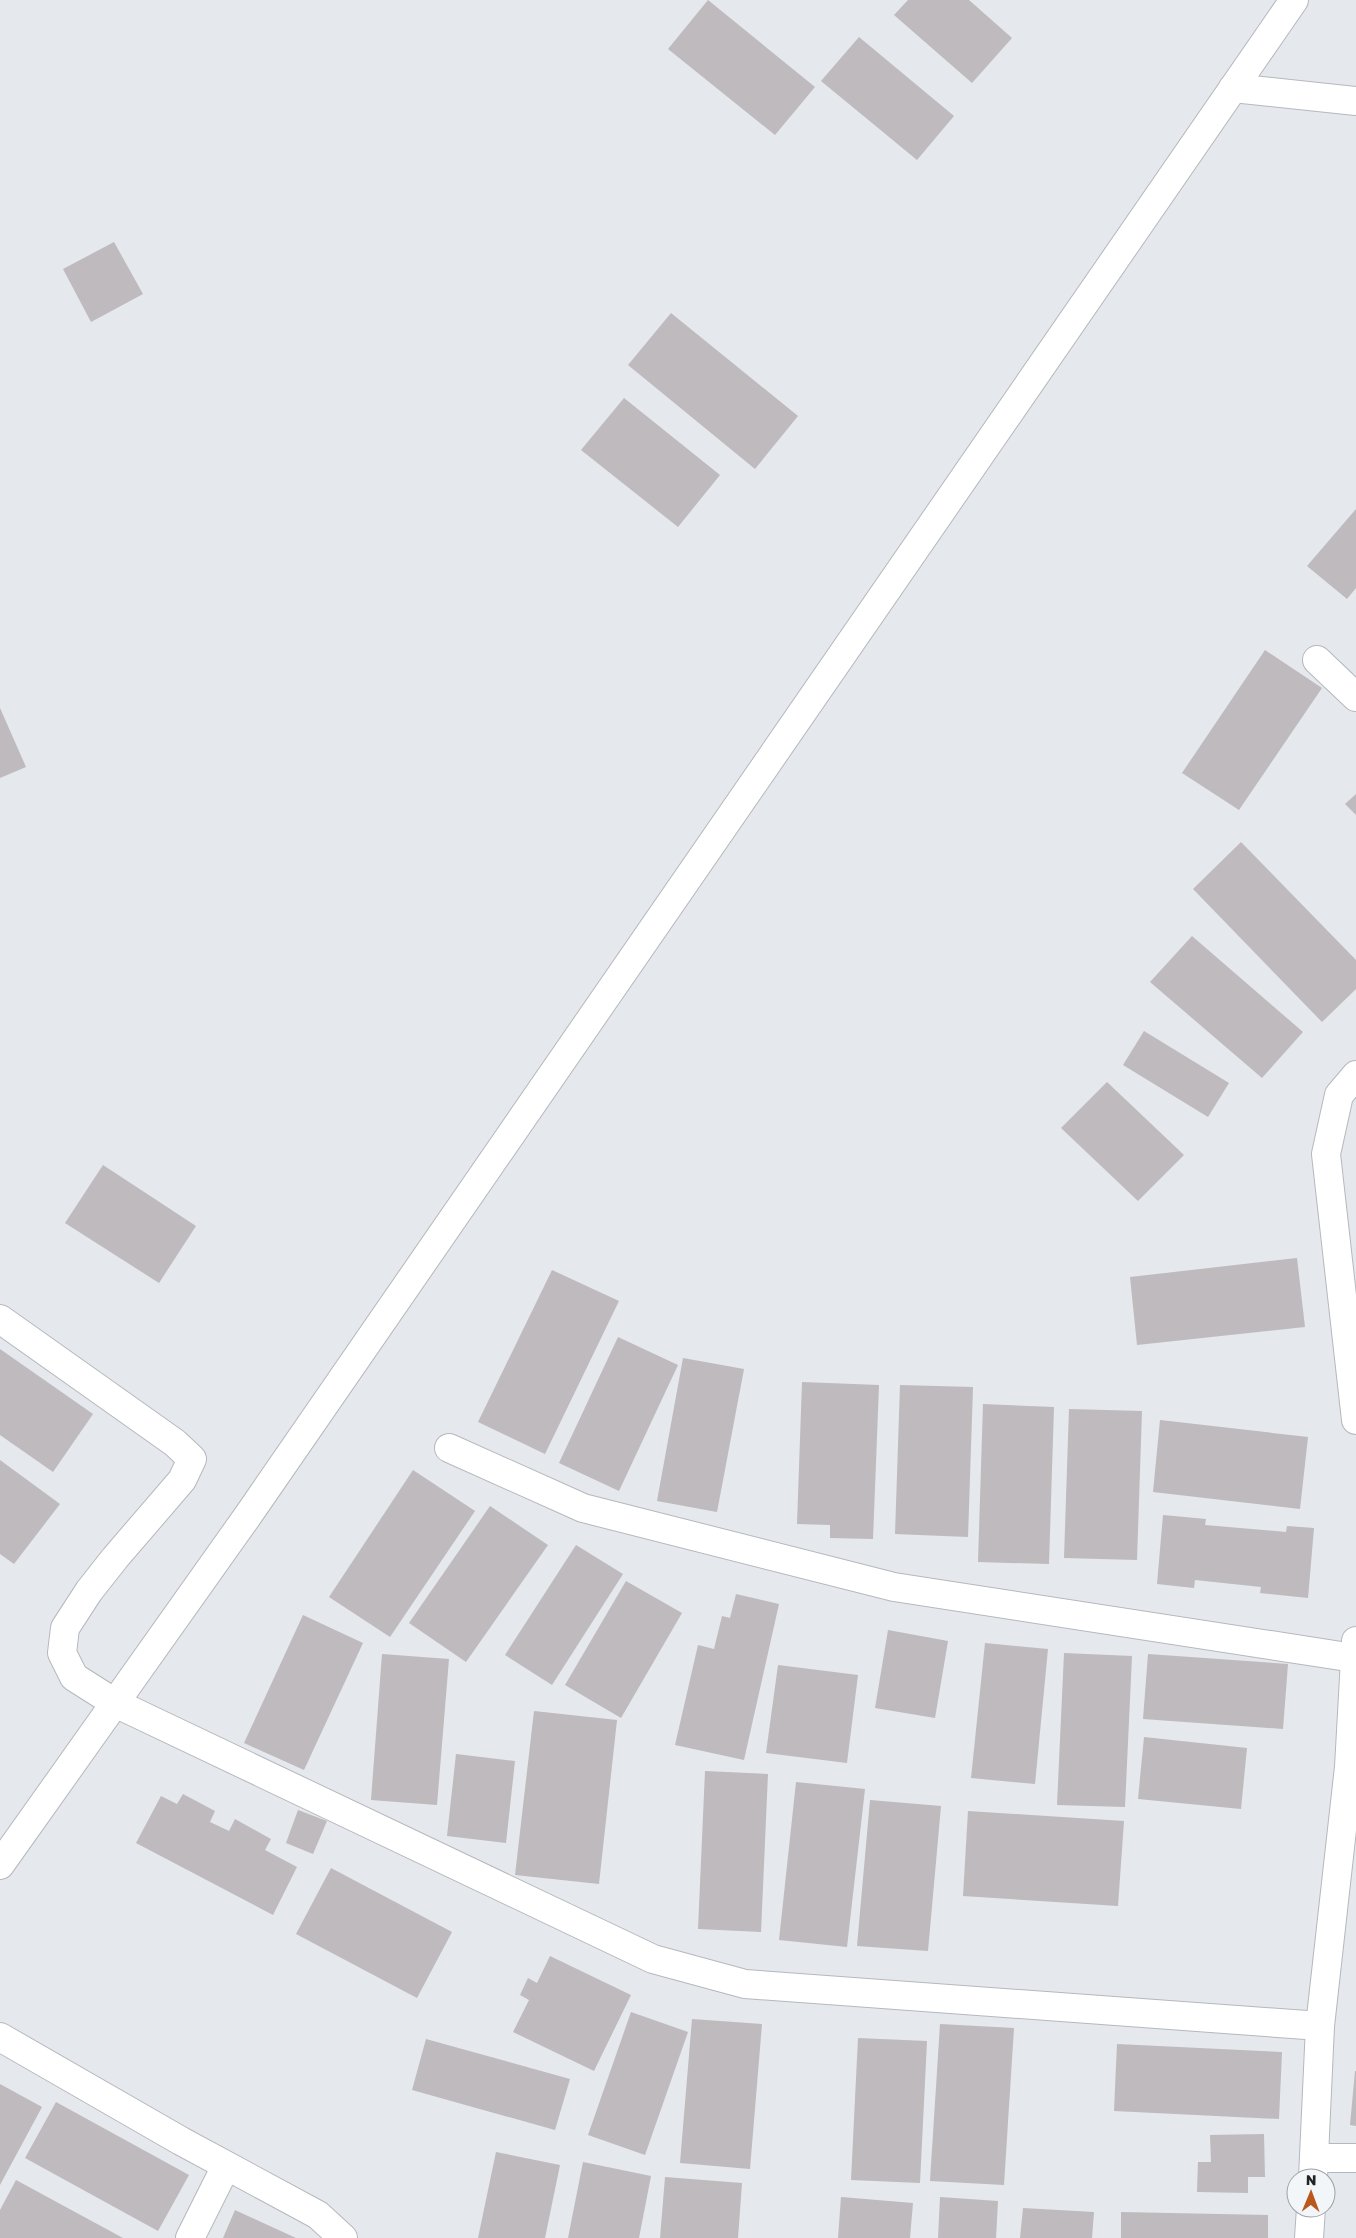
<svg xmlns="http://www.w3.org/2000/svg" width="1356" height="2238" font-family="'Golos Text',sans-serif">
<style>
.building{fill:#bfbabd}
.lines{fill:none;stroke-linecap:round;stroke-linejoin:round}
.street-casing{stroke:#b5b8bc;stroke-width:30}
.street{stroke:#fff;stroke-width:28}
</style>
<rect width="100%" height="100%" fill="#e5e8ec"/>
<g class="building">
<polygon points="708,0 815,87 775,135 668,49"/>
<polygon points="908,0 969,0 1012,38 972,83 894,15"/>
<polygon points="859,37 954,116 917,160 821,81"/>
<polygon points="114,242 143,294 91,322 63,269"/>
<polygon points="671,313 798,416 755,469 628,365"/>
<polygon points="624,398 720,475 678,527 581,450"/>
<polygon points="1356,509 1356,588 1347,599 1307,566"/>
<polygon points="1265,650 1322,688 1239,810 1182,773"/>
<polygon points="0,708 26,767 0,778"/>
<polygon points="1356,794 1356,815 1345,804"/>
<polygon points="1241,842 1356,960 1356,989 1322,1022 1193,889"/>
<polygon points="1192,936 1303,1032 1262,1078 1150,982"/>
<polygon points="1144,1031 1229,1083 1208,1117 1123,1065"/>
<polygon points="1107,1082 1184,1155 1138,1201 1061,1128"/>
<polygon points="103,1165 196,1226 159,1283 65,1223"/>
<polygon points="1297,1258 1305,1327 1137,1345 1130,1277"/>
<polygon points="552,1270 619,1301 545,1454 478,1422"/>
<polygon points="618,1337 678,1365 619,1491 559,1463"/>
<polygon points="0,1349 93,1414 53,1472 0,1435"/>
<polygon points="683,1358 744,1369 717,1512 657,1501"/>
<polygon points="802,1382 879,1385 873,1539 830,1538 830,1525 797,1524"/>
<polygon points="900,1385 973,1387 968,1537 895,1534"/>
<polygon points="983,1404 1054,1407 1049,1564 978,1562"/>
<polygon points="1069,1409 1142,1411 1137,1560 1064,1558"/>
<polygon points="1160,1420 1308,1437 1300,1509 1153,1492"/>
<polygon points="0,1460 60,1504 14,1564 0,1554"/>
<polygon points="413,1470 475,1511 390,1637 329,1597"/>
<polygon points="490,1506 548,1545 466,1662 409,1623"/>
<polygon points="1163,1515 1206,1519 1205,1525 1286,1532 1287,1526 1314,1528 1308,1598 1260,1593 1261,1587 1195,1580 1194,1588 1157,1584"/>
<polygon points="576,1545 623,1574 552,1685 505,1655"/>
<polygon points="626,1581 682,1613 621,1718 565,1685"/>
<polygon points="736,1594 779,1604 744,1760 675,1745 698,1645 714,1649 722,1616 730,1618"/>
<polygon points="303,1615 363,1643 304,1770 244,1743"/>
<polygon points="888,1630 948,1641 935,1718 875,1708"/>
<polygon points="985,1643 1048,1649 1035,1784 971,1778"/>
<polygon points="1064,1653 1132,1656 1125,1807 1057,1805"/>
<polygon points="382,1654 449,1659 437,1805 371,1800"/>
<polygon points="1148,1654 1288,1664 1283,1729 1143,1719"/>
<polygon points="778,1665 858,1675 847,1763 766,1753"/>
<polygon points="534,1711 617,1720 599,1884 515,1875"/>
<polygon points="1144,1737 1247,1748 1241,1809 1138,1799"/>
<polygon points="456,1754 515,1761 506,1843 447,1836"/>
<polygon points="705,1771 768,1774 761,1932 698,1929"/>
<polygon points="796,1782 865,1789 847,1947 779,1940"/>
<polygon points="183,1794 215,1811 210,1822 229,1831 235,1819 271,1839 265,1850 297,1867 273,1915 136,1843 161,1796 177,1804"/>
<polygon points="870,1800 941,1806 928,1951 857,1946"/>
<polygon points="298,1810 327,1821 313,1854 286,1843"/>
<polygon points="968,1811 1124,1821 1118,1906 963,1896"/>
<polygon points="331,1868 452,1932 417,1998 296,1934"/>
<polygon points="550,1956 631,1995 594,2071 513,2032 529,2000 520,1995 528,1978 537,1983"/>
<polygon points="631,2012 688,2032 645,2155 588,2135"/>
<polygon points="692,2019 762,2024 750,2169 680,2163"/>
<polygon points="940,2024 1014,2028 1004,2185 930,2181"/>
<polygon points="858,2038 927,2041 920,2183 851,2180"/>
<polygon points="426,2039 570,2079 555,2130 412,2090"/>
<polygon points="1117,2044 1282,2052 1279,2119 1114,2111"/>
<polygon points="1355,2071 1356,2071 1356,2126 1350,2125"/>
<polygon points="0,2084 42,2107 0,2185"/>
<polygon points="56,2102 189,2175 158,2231 25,2158"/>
<polygon points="1264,2134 1265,2177 1248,2177 1248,2193 1197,2192 1198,2162 1211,2162 1210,2135"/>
<polygon points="496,2152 560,2165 545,2238 478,2238"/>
<polygon points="583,2162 651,2176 639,2238 568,2238"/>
<polygon points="665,2177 742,2183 738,2238 660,2238"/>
<polygon points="16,2180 123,2238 0,2238 0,2210"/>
<polygon points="841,2197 913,2203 910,2238 838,2238"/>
<polygon points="940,2197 998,2201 996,2238 938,2238"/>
<polygon points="1023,2208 1094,2212 1092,2238 1020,2238"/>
<polygon points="235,2210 296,2238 223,2238"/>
<polygon points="1121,2212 1268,2215 1268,2238 1121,2238"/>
</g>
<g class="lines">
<defs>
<g id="street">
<polyline points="1233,88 1356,101"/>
<polyline points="1317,660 1356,697"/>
<polyline points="1356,1075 1339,1095 1326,1154 1356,1420"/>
<polyline points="0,1319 175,1443 192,1459 182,1480 115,1558 89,1591 65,1628 62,1653 74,1677 115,1703 653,1959 745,1984 1320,2026"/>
<polyline points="449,1448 583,1508 894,1587 1354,1658"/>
<polyline points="0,1865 249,1514 1294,0"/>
<polyline points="0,2037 181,2141 318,2215 343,2238"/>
<polyline points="1314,2158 1356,2158"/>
<polyline points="1313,2178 1320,2026 1349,1767 1356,1641"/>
<polyline points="190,2238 226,2166"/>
<polyline points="1309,2238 1311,2208"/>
</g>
</defs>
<use href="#street" class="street-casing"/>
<use href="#street" class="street"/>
</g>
<g transform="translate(1311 2193) rotate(1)"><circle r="24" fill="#f2f6f9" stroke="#9fa2a4"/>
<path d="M0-4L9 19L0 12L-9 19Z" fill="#ba571d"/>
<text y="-8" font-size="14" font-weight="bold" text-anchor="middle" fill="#222324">N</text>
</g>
</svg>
